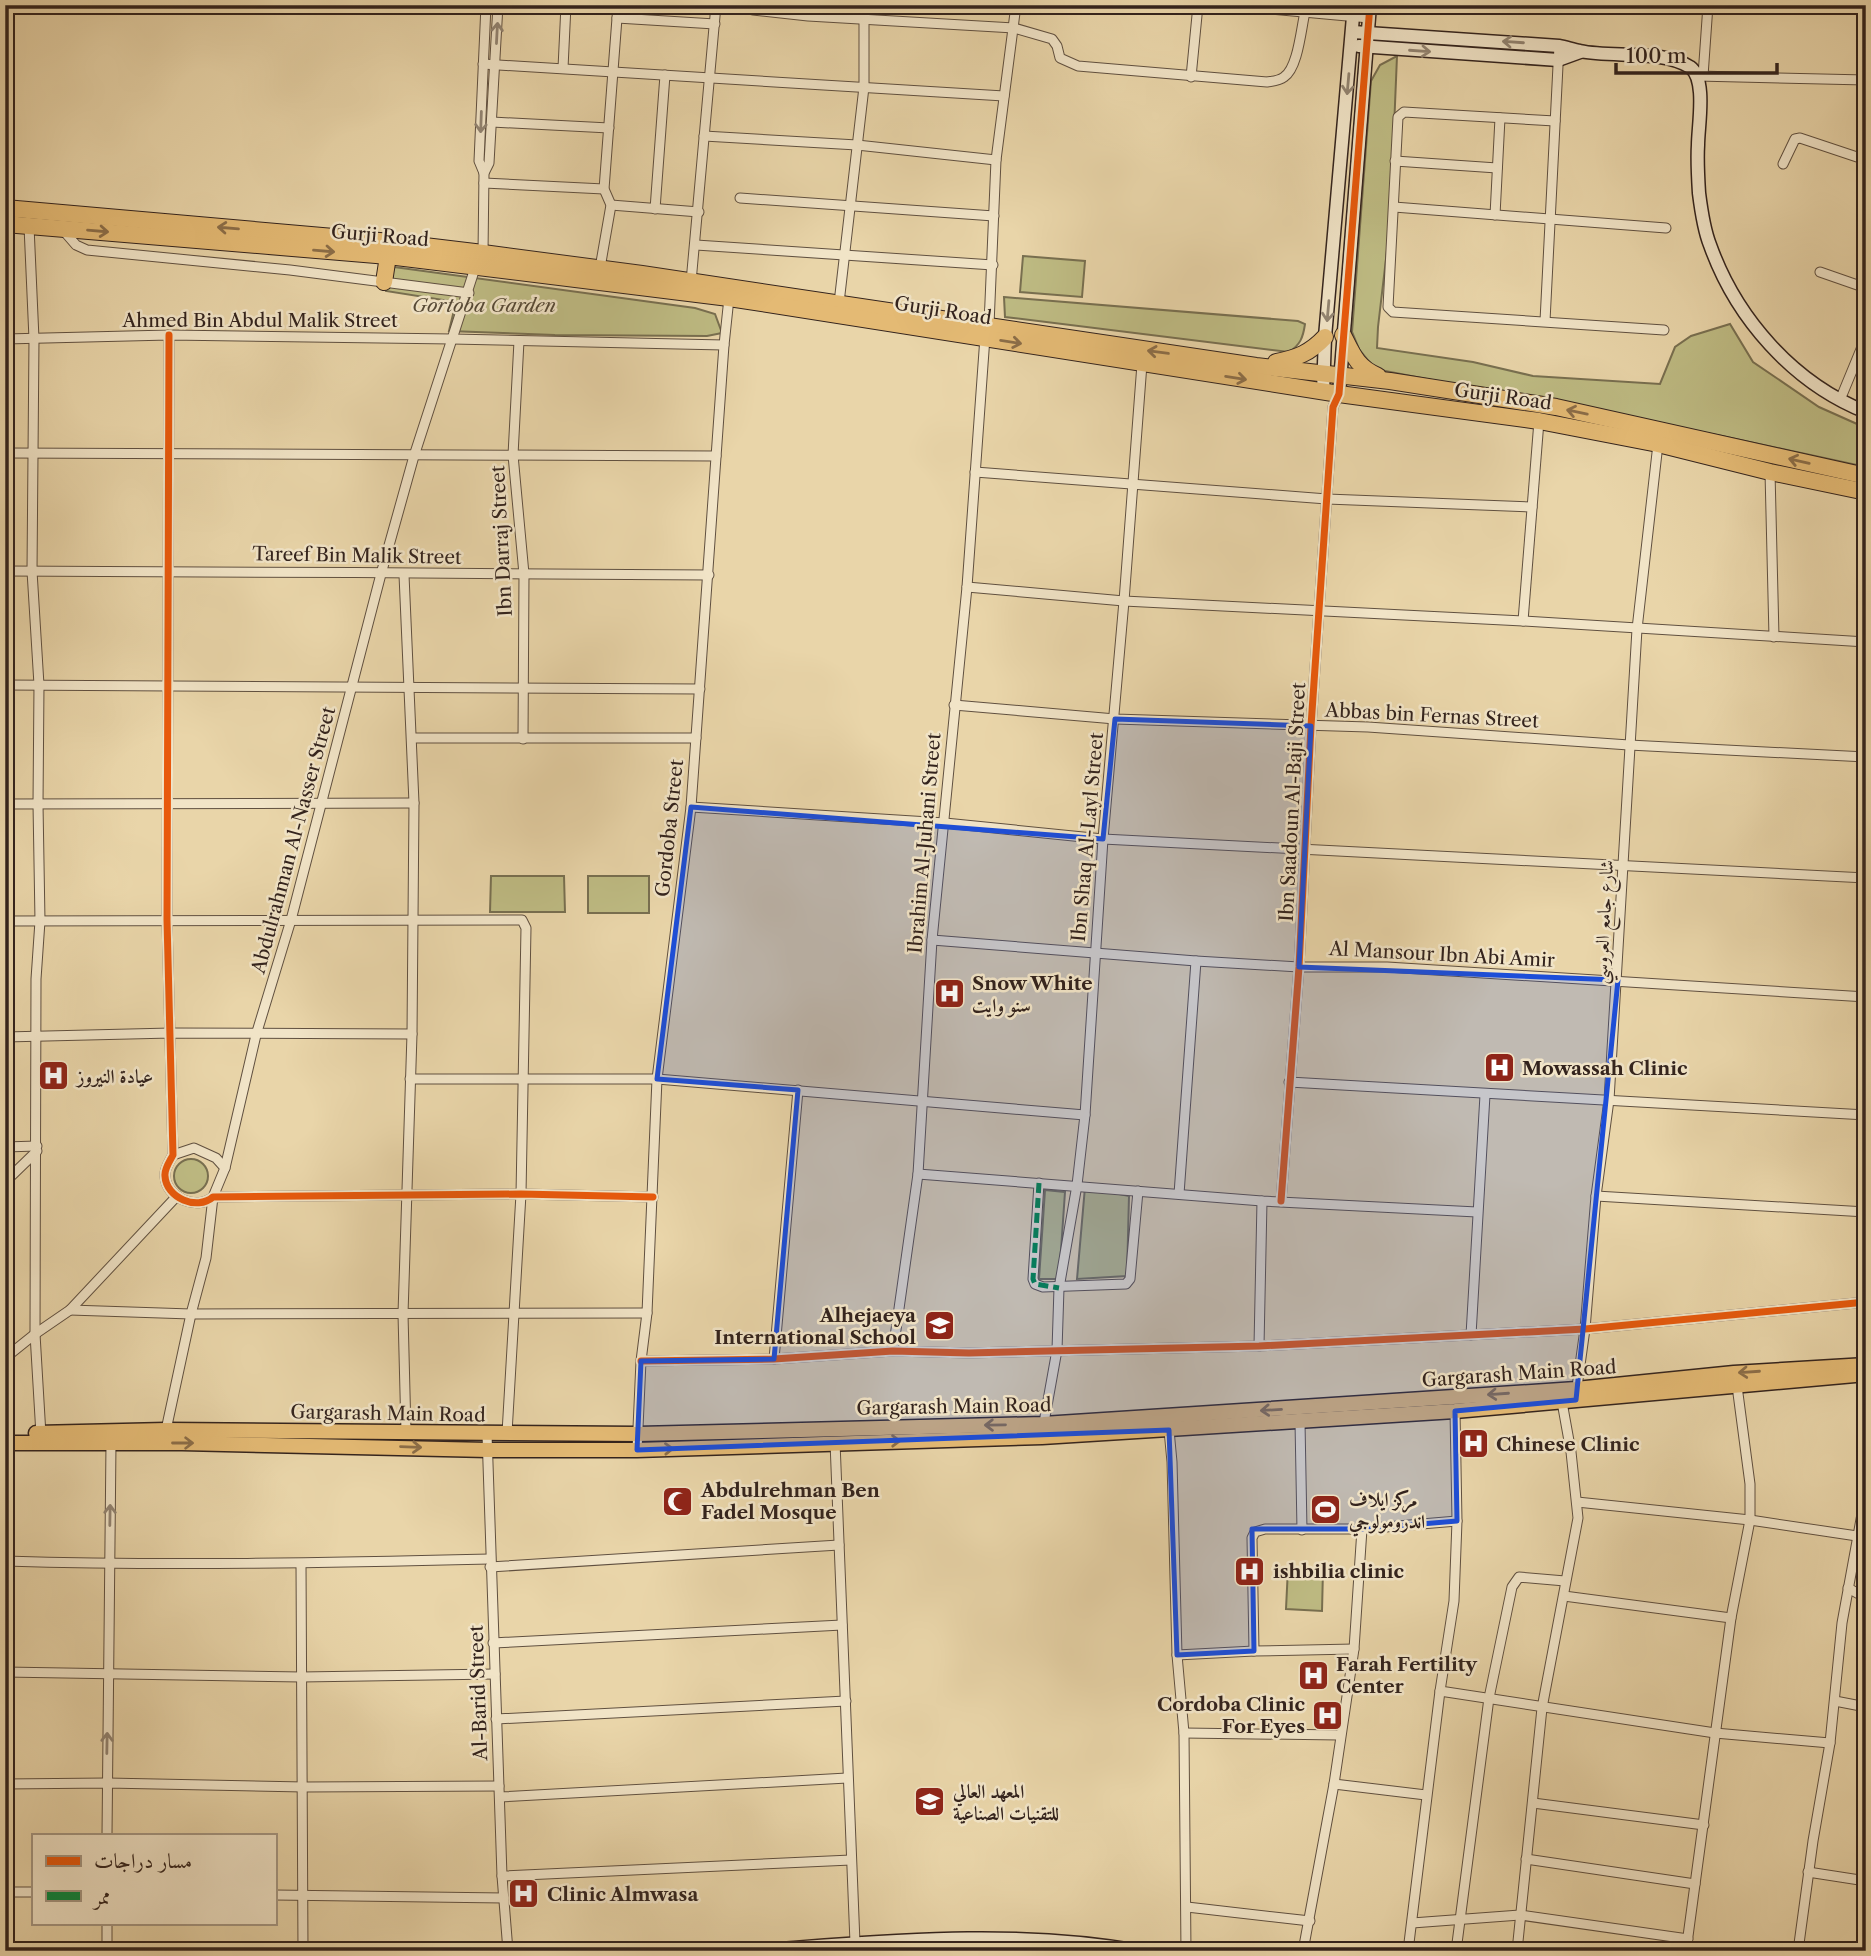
<svg xmlns="http://www.w3.org/2000/svg" width="1871" height="1956" font-family="'Libre Caslon Text',Amiri,serif">
<style>
.green{fill:#bebb83;stroke:#786f50;stroke-width:2}
.lines{fill:none;stroke-linecap:round;stroke-linejoin:round}
.street-casing{stroke:#605040;stroke-width:11}
.secondary-casing{stroke:#33231d;stroke-width:15}
.primary-casing{stroke:#33231d;stroke-width:17}
.highway-casing{stroke:#33231d;stroke-width:18}
.street{stroke:#f1e4c7;stroke-width:9}
.secondary{stroke:#f1e4c7;stroke-width:12}
.primary{stroke:#e4ba74;stroke-width:14}
.highway{stroke:#e4ba74;stroke-width:16}
.quiet{stroke:#00873e;stroke-width:5;stroke-dasharray:10 5;stroke-linecap:butt}
.cycleway-casing{stroke:#f1e4c7;stroke-width:11}
.cycleway{stroke:#e8590c;stroke-width:7}
.oneway{stroke:#928472}
.oneway2{stroke:#8c6e48}
.marked{fill:#1d4ed8;fill-opacity:0.2;stroke:#1d4ed8;stroke-width:5;stroke-linejoin:round}
.labels{text-anchor:middle;stroke-width:5;stroke-linejoin:round;paint-order:stroke}
.street-label{font-size:19px;fill:#33231d;stroke:#f1e4c7}
.park-label{font-size:19px;font-style:italic;fill:#564936;stroke:#f1e4c7}
.poi-label{font-size:19px;font-weight:bold;fill:#33231d;stroke:#f1e4c7;text-anchor:start}
</style>
<rect width="100%" height="100%" fill="#e9d5a9"/>
<filter id="stains"><feTurbulence type="fractalNoise" baseFrequency=".00286" numOctaves="4"/><feColorMatrix values="0 0 0 0 .2 0 0 0 0 .09 0 0 0 0 .02 0 0 0 .5 -.17"/></filter>
<radialGradient id="worn" r=".72"><stop offset=".6" stop-color="#630" stop-opacity="0"/><stop offset="1" stop-color="#630" stop-opacity=".3"/></radialGradient>
<g class="green">
<polygon points="1397,56 1390,225 1378,327 1377,348 1473,362 1533,376 1660,384 1675,347 1691,336 1730,324 1753,362 1819,407 1866,428 1866,467 1722,436 1375,369 1359,349 1352,332 1371,81 1380,65"/>
<polygon points="1023,256 1085,261 1082,297 1020,292"/>
<polygon points="394,267 695,308 715,314 722,333 707,336 555,335 449,331 456,302 386,291 389,269"/>
<path d="M1004,297L1298,321L1305,324C1303,338 1300,345 1289,352L1005,317Z"/>
<polygon points="491,876 564,876 565,912 490,912"/>
<rect x="588" y="876" width="61" height="37"/>
<circle cx="191" cy="1176" r="17"/>
<polygon points="1085,1187 1129,1196 1127,1276 1077,1279"/>
<polygon points="1045,1190 1065,1192 1059,1279 1039,1279"/>
<polygon points="1288,1568 1323,1570 1322,1611 1286,1609"/>
</g>
<g class="lines">
<defs>
<g id="street">
<path d="M749,5L753,10L808,16L1014,28L1052,39L1057,46L1060,58L1078,66L1267,82C1273,81 1279,81 1284,77C1298,68 1301,29 1305,12"/>
<polyline points="1225,5 1369,18"/>
<polyline points="617,18 715,24"/>
<polyline points="483,64 1004,96"/>
<polyline points="563,68 566,5"/>
<polyline points="1697,76 1866,80"/>
<polyline points="1703,76 1708,5"/>
<polyline points="1191,77 1198,5"/>
<polyline points="1555,121 1404,112 1398,117 1388,307 1393,312 1664,330"/>
<polyline points="492,122 609,128"/>
<polyline points="704,136 857,145 996,160"/>
<polyline points="1395,161 1497,168"/>
<polyline points="1783,164 1795,139 1800,138 1866,160"/>
<polyline points="484,173 479,161 486,5"/>
<polyline points="484,183 604,189"/>
<polyline points="740,198 994,216"/>
<polyline points="611,205 699,212"/>
<polyline points="1394,207 1666,228"/>
<polyline points="655,209 665,75"/>
<polyline points="1495,215 1500,118"/>
<polyline points="29,226 34,339 32,571 39,685 38,804 40,921 36,979 35,1334 41,1435"/>
<polyline points="63,230 76,245 87,250 290,270 469,293"/>
<polyline points="696,245 993,265"/>
<polyline points="483,253 484,173 489,163 498,5"/>
<polyline points="600,268 611,205 604,189 618,5"/>
<polyline points="1820,272 1866,288"/>
<polyline points="691,282 716,5"/>
<polyline points="839,303 864,87 864,20"/>
<polyline points="1545,321 1559,46"/>
<polyline points="989,325 996,160 1016,5"/>
<path d="M169,335L167,920L173,1155C170,1161 164,1169 165,1176C166,1198 197,1211 213,1197L521,1194L653,1197"/>
<polyline points="5,339 169,335 452,339 724,345"/>
<polyline points="519,341 513,455 524,574 523,739"/>
<polyline points="1840,400 1866,337"/>
<polyline points="5,453 716,456"/>
<polyline points="975,472 1327,499 1532,507"/>
<polyline points="1770,472 1774,637"/>
<path d="M5,571C240,571 474,574 709,575"/>
<polyline points="404,575 414,803 412,1034 403,1314 406,1432"/>
<polyline points="967,587 1124,601 1523,621 1866,642"/>
<polyline points="1523,621 1539,421"/>
<polyline points="5,685 700,689"/>
<polyline points="954,705 1115,719 1368,727 1629,745 1866,757"/>
<polyline points="413,738 696,738"/>
<polyline points="5,804 414,803"/>
<polyline points="691,807 945,823 1103,839 1866,878"/>
<polyline points="5,921 522,920 526,928 521,1194 507,1433"/>
<polyline points="932,940 1196,961 1299,967 1387,967 1866,997"/>
<polyline points="5,1037 171,1033 412,1034"/>
<polyline points="410,1079 657,1079 1085,1115"/>
<polyline points="1289,1082 1866,1115"/>
<polyline points="5,1147 37,1146"/>
<polyline points="173,1155 194,1148 216,1158 225,1168"/>
<polyline points="918,1174 1262,1201 1477,1212"/>
<polyline points="5,1182 37,1151"/>
<polyline points="1039,1183 1033,1279 1035,1284 1043,1287 1126,1284 1130,1279 1138,1191"/>
<polyline points="1179,1194 1196,961"/>
<polyline points="1596,1196 1866,1212"/>
<polyline points="1281,1201 1299,967 1311,726 1333,407 1339,394"/>
<polyline points="70,1310 191,1314 647,1313"/>
<polyline points="1471,1335 1485,1095"/>
<polyline points="1259,1346 1262,1201"/>
<polyline points="893,1351 918,1174 932,940 967,587 985,337"/>
<polyline points="5,1358 35,1334 70,1310 177,1196"/>
<polyline points="774,1359 798,1090"/>
<polyline points="641,1361 774,1359 893,1351 969,1353 1259,1346 1585,1329 1866,1302"/>
<polyline points="1576,1394 1585,1329 1596,1196 1609,1100 1637,629 1658,444"/>
<polyline points="1300,1422 1302,1530"/>
<polyline points="1043,1428 1057,1350 1059,1288 1077,1185 1085,1115 1103,839 1124,601 1142,364"/>
<polyline points="166,1430 191,1314 206,1258 213,1197 225,1168 256,1035 291,920 381,574 414,456 476,265"/>
<polyline points="1169,1430 1172,1462 1177,1655 1184,1733 1186,1951"/>
<polyline points="487,1434 502,1876 508,1951"/>
<polyline points="835,1442 855,1943"/>
<polyline points="637,1450 641,1361 647,1313 657,1079 691,807 724,345 729,298"/>
<polyline points="1577,1502 1750,1520 1857,1536"/>
<path d="M5,1561C167,1566 328,1563 490,1559"/>
<polyline points="301,1564 303,1951"/>
<polyline points="490,1567 839,1545"/>
<polyline points="1848,1588 1866,1598"/>
<polyline points="1564,1596 1731,1618"/>
<polyline points="493,1643 842,1625"/>
<polyline points="1254,1651 1252,1538 1255,1532 1265,1529 1362,1529 1457,1521"/>
<polyline points="1177,1655 1254,1651 1354,1649"/>
<polyline points="5,1672 301,1677 495,1674"/>
<polyline points="1440,1691 1715,1733 1830,1743"/>
<polyline points="1835,1701 1866,1707"/>
<polyline points="496,1719 846,1701"/>
<polyline points="1184,1733 1339,1735"/>
<polyline points="5,1784 107,1783 304,1787 499,1786"/>
<polyline points="1334,1784 1426,1795"/>
<polyline points="500,1797 847,1778"/>
<polyline points="1533,1803 1704,1825"/>
<polyline points="107,1835 111,1443"/>
<polyline points="1526,1859 1695,1884"/>
<polyline points="1808,1872 1866,1881"/>
<polyline points="502,1876 851,1860"/>
<polyline points="5,1892 33,1892"/>
<polyline points="275,1895 504,1898"/>
<polyline points="1187,1907 1310,1921"/>
<polyline points="1412,1923 1520,1915 1688,1939"/>
<polyline points="107,1951 107,1923"/>
<polyline points="1303,1951 1334,1784 1354,1649 1362,1529"/>
<polyline points="1408,1951 1440,1691 1454,1601 1457,1521 1455,1411"/>
<polyline points="1456,1951 1489,1698 1512,1587 1519,1577 1565,1581"/>
<polyline points="1517,1951 1542,1708 1578,1518 1571,1452 1562,1402"/>
<polyline points="1686,1951 1731,1618 1750,1520 1750,1484 1737,1386"/>
<polyline points="1798,1951 1813,1841 1830,1743 1842,1623 1866,1492"/>
</g>
<g id="secondary">
<path d="M1353,32L1559,46C1566,47 1573,50 1580,51C1612,58 1662,49 1690,67C1707,79 1698,126 1698,145C1697,160 1698,177 1699,193C1701,209 1704,230 1710,245C1736,318 1793,383 1866,412"/>
<polyline points="1359,46 1558,60 1580,52"/>
<polyline points="1323,392 1325,337 1354,5"/>
<polyline points="1339,394 1370,5"/>
<path d="M750,1951C880,1942 1009,1928 1139,1951"/>
</g>
<g id="primary">
<polyline points="36,1433 166,1430 638,1434 1043,1424 1576,1389 1734,1373 1866,1365"/>
<polyline points="5,1443 182,1443 488,1450 637,1450 1042,1437 1455,1411 1866,1374"/>
</g>
<g id="highway">
<polyline points="5,208 391,242 483,253 642,274 1256,366 1390,381 1556,407 1866,476"/>
<polyline points="5,224 388,256 729,298 1339,394 1539,421 1658,444 1770,472 1866,492"/>
<polyline points="384,282 388,256"/>
<path d="M1343,335C1353,355 1357,367 1378,376"/>
<path d="M1276,362C1297,358 1310,353 1325,337"/>
</g>
</defs>
<use href="#street" class="street-casing"/>
<use href="#secondary" class="secondary-casing"/>
<use href="#primary" class="primary-casing"/>
<use href="#highway" class="highway-casing"/>
<use href="#street" class="street"/>
<use href="#secondary" class="secondary"/>
<use href="#primary" class="primary"/>
<use href="#highway" class="highway"/>
<polyline class="quiet" points="1039,1183 1033,1279 1035,1284 1059,1288"/>
<defs>
<g id="cycleway">
<path d="M169,335L167,920L173,1155C170,1161 164,1169 165,1176C166,1198 197,1211 213,1197L521,1194L653,1197"/>
<polyline points="1281,1201 1299,967 1311,726 1333,407 1339,394 1370,5"/>
<polyline points="641,1361 774,1359 893,1351 969,1353 1259,1346 1585,1329 1866,1302"/>
</g>
</defs>
<use href="#cycleway" class="cycleway-casing"/>
<use href="#cycleway" class="cycleway"/>
</g>
<defs><path id="oneway-shaft" d="M-6 0H5M1.5-3L5.5 0L1.5 3" fill="none" stroke-width="1.6" stroke-linecap="round" stroke-linejoin="round" transform="scale(1.75)"/></defs>
<g class="oneway">
<use href="#oneway-shaft" transform="translate(497 33) rotate(-87)"/>
<use href="#oneway-shaft" transform="translate(1513 42) rotate(-176)"/>
<use href="#oneway-shaft" transform="translate(1420 51) rotate(4)"/>
<use href="#oneway-shaft" transform="translate(1348 84) rotate(95)"/>
<use href="#oneway-shaft" transform="translate(481 122) rotate(92)"/>
<use href="#oneway-shaft" transform="translate(1328 311) rotate(95)"/>
<use href="#oneway-shaft" transform="translate(110 1515) rotate(-89)"/>
<use href="#oneway-shaft" transform="translate(107 1743) rotate(-89)"/>
</g>
<g class="oneway2">
<use href="#oneway-shaft" transform="translate(228 228) rotate(-175)"/>
<use href="#oneway-shaft" transform="translate(98 231) rotate(5)"/>
<use href="#oneway-shaft" transform="translate(324 251) rotate(5)"/>
<use href="#oneway-shaft" transform="translate(1011 342) rotate(9)"/>
<use href="#oneway-shaft" transform="translate(1158 352) rotate(-172)"/>
<use href="#oneway-shaft" transform="translate(1236 378) rotate(9)"/>
<use href="#oneway-shaft" transform="translate(1577 412) rotate(-168)"/>
<use href="#oneway-shaft" transform="translate(1799 461) rotate(-167)"/>
<use href="#oneway-shaft" transform="translate(1749 1372) rotate(176)"/>
<use href="#oneway-shaft" transform="translate(1498 1394) rotate(176)"/>
<use href="#oneway-shaft" transform="translate(1271 1410) rotate(177)"/>
<use href="#oneway-shaft" transform="translate(995 1425) rotate(179)"/>
<use href="#oneway-shaft" transform="translate(890 1441) rotate(-1)"/>
<use href="#oneway-shaft" transform="translate(183 1443)"/>
<use href="#oneway-shaft" transform="translate(411 1447) rotate(2)"/>
<use href="#oneway-shaft" transform="translate(663 1449) rotate(-2)"/>
</g>
<path class="marked" d="M1115,719L1311,726L1299,967L1618,980L1576,1400L1455,1411L1457,1521L1362,1529H1252L1254,1651L1177,1655L1169,1430L637,1450L641,1361L774,1359L798,1090L657,1079L691,807L1103,839Z"/>
<defs>
<symbol id="hospital-square" viewBox="-11 -11 22 22"><rect x="-9" y="-9" width="18" height="18" rx="4" fill="#8f2418" stroke="#f1e4c7"/><path d="M-5-5h3v3.5h4V-5h3V5h-3V1.5h-4V5h-3Z" fill="#fff"/></symbol>
<symbol id="university-square" viewBox="-11 -11 22 22"><rect x="-9" y="-9" width="18" height="18" rx="4" fill="#8f2418" stroke="#f1e4c7"/><path d="M0-5L7-2L0 1L-7-2ZM-4 1L0 2.5L4 1V4Q0 6-4 4Z" fill="#fff"/></symbol>
<symbol id="mosque-square" viewBox="-11 -11 22 22"><rect x="-9" y="-9" width="18" height="18" rx="4" fill="#8f2418" stroke="#f1e4c7"/><path d="M3.5-4.9A6 6 0 1 0 3.5 4.9A5 5 0 1 1 3.5-4.9Z" fill="#fff"/></symbol>
<symbol id="stadium-square" viewBox="-11 -11 22 22"><rect x="-9" y="-9" width="18" height="18" rx="4" fill="#8f2418" stroke="#f1e4c7"/><path d="M0-5a6.5 5 0 1 0 0 10a6.5 5 0 1 0 0-10ZM-3.5-1.8h7v3.6h-7Z" fill="#fff"/></symbol>
</defs>
<g fill-rule="evenodd">
<use href="#hospital-square" x="932" y="976" width="35" height="35"/>
<use href="#hospital-square" x="1482" y="1050" width="35" height="35"/>
<use href="#hospital-square" x="36" y="1058" width="35" height="35"/>
<use href="#university-square" x="922" y="1308" width="35" height="35"/>
<use href="#hospital-square" x="1456" y="1426" width="35" height="35"/>
<use href="#mosque-square" x="660" y="1484" width="35" height="35"/>
<use href="#stadium-square" x="1308" y="1492" width="35" height="35"/>
<use href="#hospital-square" x="1232" y="1554" width="35" height="35"/>
<use href="#hospital-square" x="1296" y="1658" width="35" height="35"/>
<use href="#hospital-square" x="1310" y="1698" width="35" height="35"/>
<use href="#university-square" x="912" y="1784" width="35" height="35"/>
<use href="#hospital-square" x="506" y="1876" width="35" height="35"/>
</g>
<g class="labels">
<g class="street-label">
<text transform="translate(380 235) rotate(5)" y="7">Gurji Road</text>
<text transform="translate(943 310) rotate(9)" y="7">Gurji Road</text>
<text x="260" y="327">Ahmed Bin Abdul Malik Street</text>
<text transform="translate(1503 396) rotate(8)" y="7">Gurji Road</text>
<text transform="translate(501 541) rotate(-93)" y="7">Ibn Darraj Street</text>
<text transform="translate(357 555) rotate(1)" y="7">Tareef Bin Malik Street</text>
<text transform="translate(1432 715) rotate(3)" y="7">Abbas bin Fernas Street</text>
<text transform="translate(1292 802) rotate(-87)" y="7">Ibn Saadoun Al-Baji Street</text>
<text transform="translate(669 828) rotate(-84)" y="7">Gordoba Street</text>
<text transform="translate(1087 837) rotate(-85)" y="7">Ibn Shaq Al-Layl Street</text>
<text transform="translate(293 840) rotate(-75)" y="7">Abdulrahman Al-Nasser Street</text>
<text transform="translate(924 843) rotate(-85)" y="7">Ibrahim Al-Juhani Street</text>
<text transform="translate(1603 922) rotate(-87)" y="7">شارع جامع العروسي</text>
<text transform="translate(1442 954) rotate(3)" y="7">Al Mansour Ibn Abi Amir</text>
<text transform="translate(1519 1373) rotate(-4)" y="7">Gargarash Main Road</text>
<text transform="translate(954 1406) rotate(-1)" y="7">Gargarash Main Road</text>
<text transform="translate(388 1413) rotate(1)" y="7">Gargarash Main Road</text>
<text transform="translate(478 1693) rotate(-92)" y="7">Al-Barid Street</text>
</g>
<g class="park-label">
<text x="484" y="312">Gortoba Garden</text>
</g>
<g class="poi-label">
<text x="972" y="990">Snow White<tspan x="972" dy="22">سنو وايت</tspan></text>
<text x="1522" y="1075">Mowassah Clinic</text>
<text x="77" y="1083">عيادة النيروز</text>
<text x="916" y="1322" text-anchor="end">Alhejaeya<tspan x="916" dy="22">International School</tspan></text>
<text x="1496" y="1451">Chinese Clinic</text>
<text x="701" y="1497">Abdulrehman Ben<tspan x="701" dy="22">Fadel Mosque</tspan></text>
<text x="1349" y="1506">مركز ايلاف<tspan x="1349" dy="22">اندرومولوجي</tspan></text>
<text x="1273" y="1578">ishbilia clinic</text>
<text x="1336" y="1671">Farah Fertility<tspan x="1336" dy="22">Center</tspan></text>
<text x="1305" y="1711" text-anchor="end">Cordoba Clinic<tspan x="1305" dy="22">For Eyes</tspan></text>
<text x="953" y="1798">المعهد العالي<tspan x="953" dy="22">للتقنيات الصناعية</tspan></text>
<text x="547" y="1901">Clinic Almwasa</text>
</g>
</g>
<rect width="1871" height="1956" fill="none" stroke="#e9d5a9" stroke-width="28"/>
<rect x="7" y="7" width="1857" height="1942" fill="none" stroke="#33231d" stroke-width="3.5"/>
<rect x="14" y="14" width="1843" height="1928" fill="none" stroke="#33231d" stroke-width="2"/>
<rect x="32" y="1834" width="245" height="91" fill="#f1e4c7" stroke="#a59783" stroke-width="2"/>
<rect x="46" y="1856" width="35" height="10" fill="#e8590c" stroke="#a59783" stroke-width="2"/>
<text x="94" y="1868" font-size="21" fill="#33231d">مسار دراجات</text>
<rect x="46" y="1891" width="35" height="10" fill="#00873e" stroke="#a59783" stroke-width="2"/>
<text x="94" y="1904" font-size="21" fill="#33231d">ممر</text>
<path d="M1616 63v10h161v-10" fill="none" stroke="#33231d" stroke-width="3.5"/>
<text x="1626" y="63" font-size="21" fill="#33231d" stroke="#f1e4c7" stroke-width="5" paint-order="stroke">100 m</text>
<rect width="100%" height="100%" filter="url(#stains)"/>
<rect width="100%" height="100%" fill="url(#worn)"/>
</svg>
